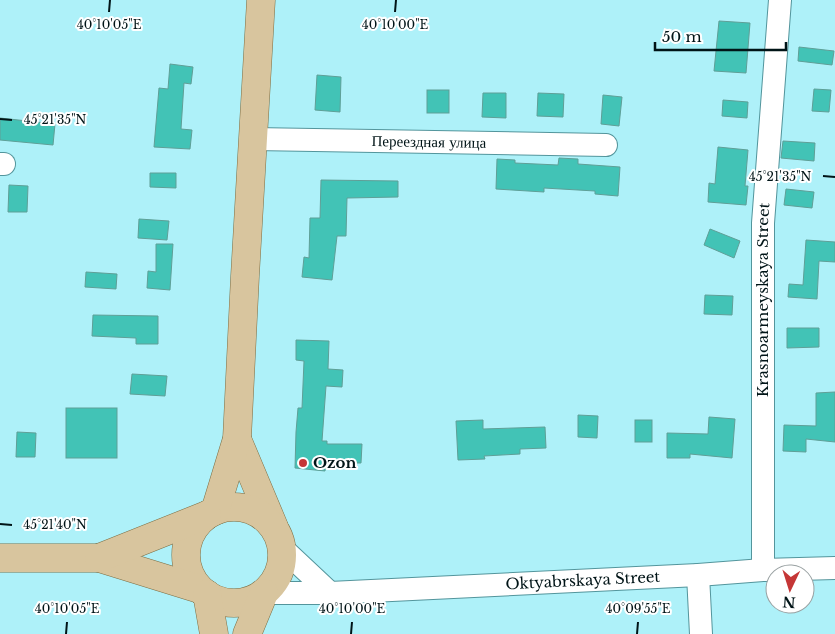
<svg xmlns="http://www.w3.org/2000/svg" width="835" height="634" font-family="'Libre Baskerville',serif">
<style>
.building{fill:#42c3b6;stroke:#5f9f97}
.lines{fill:none;stroke-linecap:round;stroke-linejoin:round}
.minor-casing{stroke:#53959c;stroke-width:24}
.major-casing{stroke:#7c6e44;stroke-width:29}
.minor{stroke:#fff;stroke-width:22}
.major{stroke:#d8c59e;stroke-width:28}
.ticks{fill:none;stroke:#001417;stroke-width:2}
.poi-dot{fill:#c53636;stroke:#fff;stroke-width:2}
.labels{text-anchor:middle;stroke-width:4;stroke-linejoin:round;paint-order:stroke}
.street-label{font-size:15px;fill:#001417;stroke:#fff}
.poi-label{font-size:15px;font-weight:bold;fill:#001417;stroke:#fff;text-anchor:start}
.ticks-label{font-size:12px;text-anchor:middle;fill:#001417;stroke:#fff;stroke-width:4;stroke-linejoin:round;paint-order:stroke}
</style>
<rect width="100%" height="100%" fill="#aef1f9"/>
<g class="building">
<polygon points="719,21 750,23 746,73 714,71"/>
<polygon points="799,47 834,51 832,65 798,61"/>
<polygon points="170,64 193,67 191,84 184,83 181,129 192,130 190,149 154,147 159,88 168,89"/>
<polygon points="317,75 341,77 340,112 315,110"/>
<polygon points="814,89 831,90 829,112 812,111"/>
<rect x="427" y="90" width="22" height="23"/>
<polygon points="483,93 506,93 506,118 482,117"/>
<polygon points="538,93 564,94 563,117 537,116"/>
<polygon points="603,95 622,97 619,126 601,124"/>
<polygon points="723,100 748,102 747,118 722,116"/>
<polygon points="0,118 55,124 53,145 0,140"/>
<polygon points="783,141 815,143 814,161 781,158"/>
<polygon points="718,147 748,150 745,186 748,186 746,205 708,202 709,183 715,184"/>
<polygon points="559,158 578,159 578,164 620,167 618,196 595,194 595,191 544,188 544,192 496,189 497,159 515,160 515,163 558,165"/>
<polygon points="150,173 176,173 176,188 150,187"/>
<polygon points="321,180 398,181 398,197 347,198 346,236 337,236 332,280 302,277 304,257 309,258 310,218 320,218"/>
<polygon points="9,185 28,186 27,212 8,212"/>
<polygon points="786,189 814,192 812,208 784,205"/>
<polygon points="139,219 169,221 167,240 138,238"/>
<polygon points="710,229 740,241 734,258 704,245"/>
<polygon points="806,240 835,242 835,262 819,261 817,299 788,297 789,284 803,285"/>
<polygon points="156,244 173,244 170,290 147,288 148,271 156,272"/>
<polygon points="86,272 117,274 116,289 85,287"/>
<polygon points="705,295 733,296 732,315 704,314"/>
<polygon points="93,315 158,316 158,344 136,344 136,338 92,336"/>
<polygon points="787,328 819,328 819,347 787,348"/>
<polygon points="296,340 329,341 328,369 343,370 342,387 326,386 322,441 327,441 327,444 362,444 361,463 326,463 325,471 295,468 296,432 298,408 302,408 304,361 296,360"/>
<polygon points="132,374 167,376 165,396 130,394"/>
<polygon points="835,392 835,442 806,439 806,452 783,451 784,425 816,426 816,393"/>
<rect x="66" y="408" width="51" height="50"/>
<polygon points="578,415 598,416 597,438 578,437"/>
<polygon points="709,417 735,419 732,458 690,454 690,458 667,458 667,433 708,434"/>
<polygon points="483,420 483,429 545,427 546,448 520,449 520,454 484,456 485,459 458,460 456,421"/>
<rect x="635" y="420" width="17" height="22"/>
<polygon points="17,432 36,433 35,457 16,457"/>
</g>
<g class="lines">
<defs>
<g id="minor">
<path id="s1" d="M253,139L606,145"/>
<polyline points="0,164 4,164"/>
<polyline points="281,547 330,593"/>
<path id="s2" d="M763,570V223L780,0"/>
<polyline points="698,575 701,634"/>
<path id="s3" d="M264,593H330L698,575L763,570L835,568"/>
</g>
<g id="major">
<polyline points="237,439 274,527"/>
<circle cx="234" cy="555" r="48"/>
<polyline points="215,511 237,439 245,276 261,0"/>
<polyline points="0,558 99,558 199,589"/>
<polyline points="99,558 207,515"/>
<polyline points="207,594 214,634"/>
<polyline points="247,634 264,593"/>
</g>
</defs>
<use href="#minor" class="minor-casing"/>
<use href="#major" class="major-casing"/>
<use href="#minor" class="minor"/>
<use href="#major" class="major"/>
</g>
<path class="ticks" d="M109,12L110,0M395,12L396,0M0,119L12,120M823,176L835,177M0,524L12,525M66,634L67,622M351,634L352,622M637,634L638,622"/>
<circle class="poi-dot" cx="303" cy="463" r="5"/>
<g class="labels">
<g class="street-label">
<text dy="5" stroke="none"><textPath href="#s1" startOffset="176">Переездная улица</textPath></text>
<text dy="5" stroke="none"><textPath href="#s2" startOffset="270">Krasnoarmeyskaya Street</textPath></text>
<text dy="5" stroke="none"><textPath href="#s3" startOffset="319">Oktyabrskaya Street</textPath></text>
</g>
<g class="poi-label">
<text x="313" y="468">Ozon</text>
</g>
</g>
<g class="ticks-label">
<text x="109" y="29">40°10'05"E</text>
<text x="395" y="29">40°10'00"E</text>
<text x="55" y="124">45°21'35"N</text>
<text x="780" y="181">45°21'35"N</text>
<text x="55" y="529">45°21'40"N</text>
<text x="67" y="613">40°10'05"E</text>
<text x="352" y="613">40°10'00"E</text>
<text x="638" y="613">40°09'55"E</text>
</g>
<g transform="translate(790 589) rotate(184)"><circle r="24" fill="#ffffff" stroke="#99a1a2"/>
<path d="M0-4L9 19L0 12L-9 19Z" fill="#c53636"/>
<text y="-8" font-size="14" font-weight="bold" text-anchor="middle" fill="#001417">N</text>
</g>
<path d="M655 42v8h131v-8" fill="none" stroke="#001417" stroke-width="2.5"/>
<text x="662" y="42" font-size="15" fill="#001417" stroke="#ffffff" stroke-width="4" paint-order="stroke">50 m</text>
</svg>
